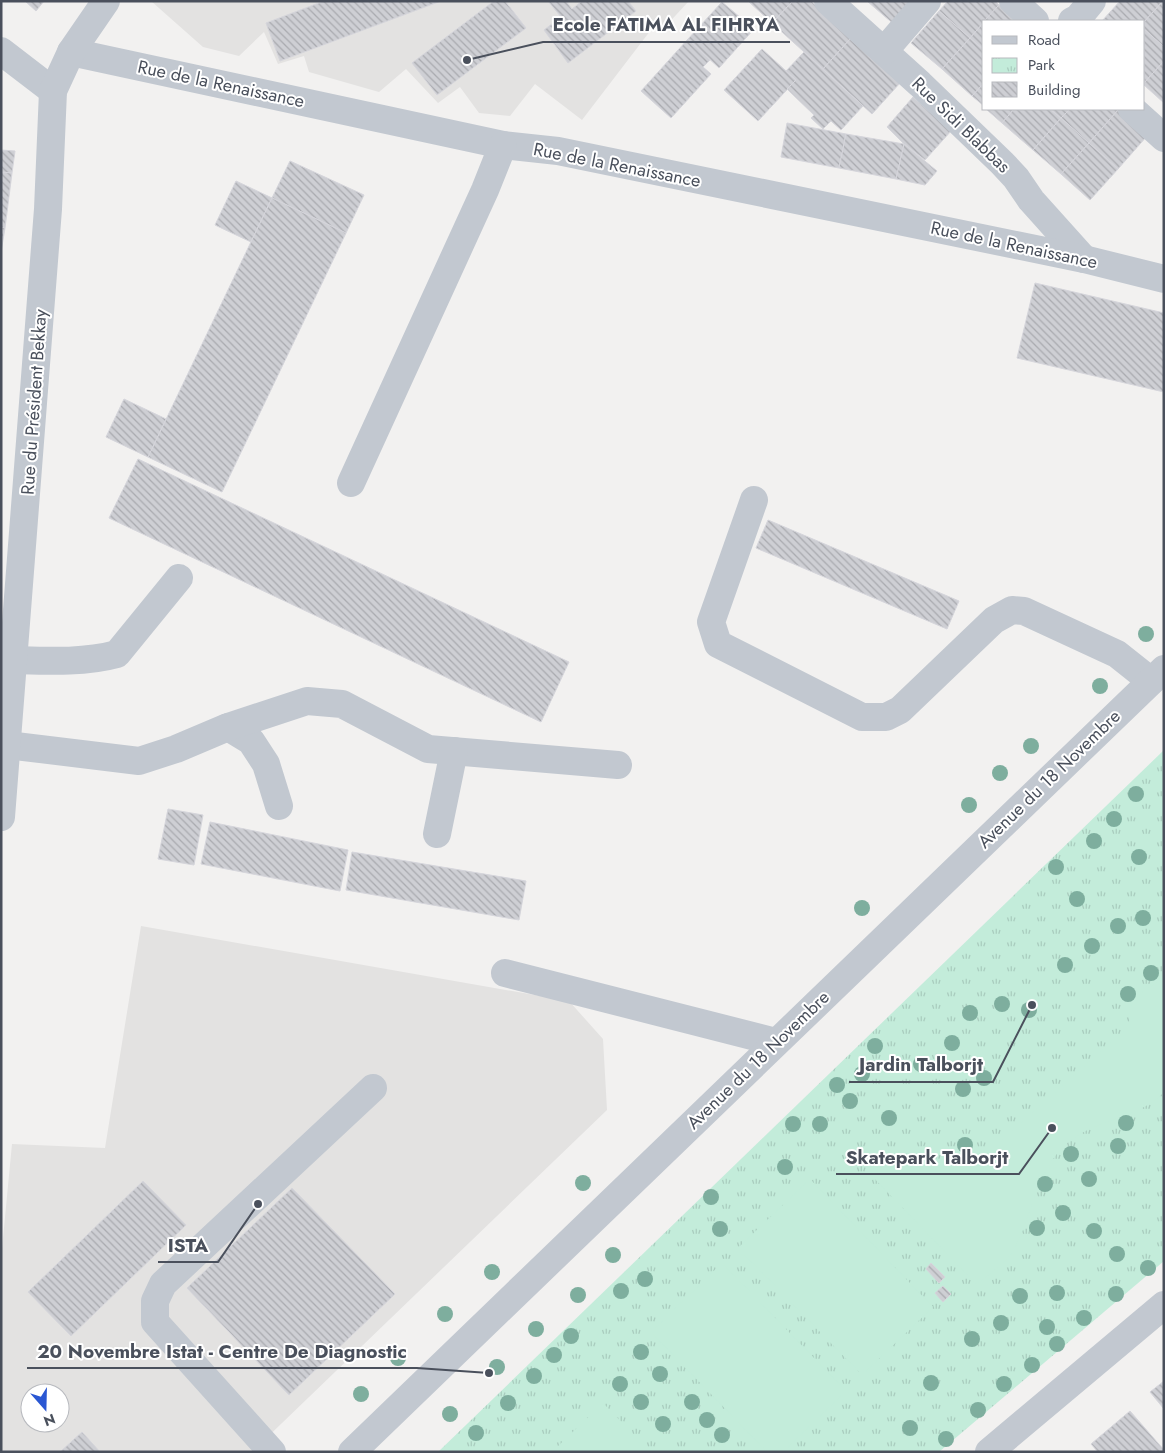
<svg xmlns="http://www.w3.org/2000/svg" width="1165" height="1453" font-family="Jost,sans-serif">
<style>
.education{fill:#e3e2e1;fill-rule:evenodd}
.park{fill:url(#park-tufts)}
.garden{fill:#c3ecda}
.building{fill:url(#building-back-hatch);stroke:#d5d5db}
.lines{fill:none;stroke-linecap:round;stroke-linejoin:round}
.minor{stroke:#c2c8d0;stroke-width:28}
.tree{fill:#7eae9e}
.labels{text-anchor:middle;stroke-width:4;stroke-linejoin:round;paint-order:stroke}
.street-label{font-size:18px;fill:#4a505c;stroke:#fff}
.leader{fill:none;stroke:#4a505c;stroke-width:2}
.callout-dot{fill:#4a505c;stroke:#fff;stroke-width:2}
.callout-label{font-size:19px;text-anchor:middle;font-weight:bold;fill:#4a505c;stroke:#fff;stroke-width:4;stroke-linejoin:round;paint-order:stroke}
</style>
<defs>
<pattern id="park-tufts" width="24" height="20" patternUnits="userSpaceOnUse" patternTransform="scale(1.25)"><rect width="24" height="20" fill="#c3ecda"/><path d="M3 7l-1-3M5 7V3M7 7l1-3M15 17l-1-3M17 17v-4M19 17l1-3" fill="none" stroke="#a9ccbe"/></pattern>
<pattern id="building-back-hatch" width="6" height="6" patternUnits="userSpaceOnUse" patternTransform="scale(1.25)"><rect width="6" height="6" fill="#cecfd4"/><path d="M-1 5l2 2M0 0l6 6M5-1l2 2" fill="none" stroke="#a9aaaf"/></pattern>
</defs>
<rect width="100%" height="100%" fill="#f2f1f0"/>
<g class="education">
<polygon points="151,1 689,1 663,29 657,22 582,120 535,84 510,116 479,113 460,87 438,103 406,69 379,92 309,72 304,56 278,64 264,32 239,56 203,47"/>
<path d="M141,926L569,1001L603,1039L607,1110L252,1452H1V1259L12,1144L105,1148ZM30,1393H60V1423H30Z"/>
</g>
<polygon class="park" points="1164,750 1164,1261 939,1452 438,1452"/>
<g class="garden">
<path d="M1164,978V1092C1139,1120 1091,1118 1062,1148C1041,1170 1033,1203 1023,1230C1019,1238 1016,1247 1011,1254C1002,1266 988,1275 976,1284L870,1174C885,1165 903,1159 921,1157C927,1157 934,1158 940,1159C958,1160 977,1156 993,1148L1130,1025C1124,999 1145,991 1164,978Z"/>
<polygon points="810,1179 933,1307 862,1375 738,1248"/>
<polygon points="722,1263 846,1391 783,1452 767,1452 651,1332"/>
<polygon points="603,1403 651,1452 560,1452 556,1448"/>
</g>
<g class="building">
<polygon points="25,1 44,1 36,11"/>
<polygon points="324,1 441,1 280,61 266,23"/>
<polygon points="494,1 505,1 526,28 437,95 412,63"/>
<polygon points="548,1 566,1 572,9 582,1 628,1 636,11 568,63 544,30 561,17"/>
<polygon points="748,1 793,1 772,23"/>
<polygon points="793,1 811,1 851,38 823,69 772,23"/>
<polygon points="867,1 919,1 897,27"/>
<polygon points="948,1 995,1 999,5 970,38 939,11"/>
<polygon points="1120,1 1163,1 1144,22 1102,21"/>
<polygon points="1163,1 1164,1 1164,47 1144,29 1144,22"/>
<polygon points="722,2 754,29 719,68 688,39"/>
<polygon points="999,5 1017,21 984,21"/>
<polygon points="939,11 970,38 942,69 911,43"/>
<polygon points="984,22 984,50 970,38"/>
<polygon points="1144,29 1164,47 1164,61 1144,83"/>
<polygon points="851,38 900,83 872,114 823,69"/>
<polygon points="970,38 984,50 984,83 972,96 942,69"/>
<polygon points="688,39 710,60 703,67 711,74 671,118 641,91"/>
<polygon points="762,49 796,80 758,121 724,90"/>
<polygon points="804,52 863,106 841,130 831,121 823,129 811,118 814,115 787,89 796,80 786,71"/>
<polygon points="1164,61 1164,103 1144,85 1144,83"/>
<polygon points="984,83 984,106 972,96"/>
<polygon points="913,97 951,131 925,160 904,144 887,127"/>
<polygon points="986,109 1014,109 1002,123"/>
<polygon points="1014,109 1050,109 1061,118 1033,150 1002,123"/>
<polygon points="1050,109 1070,109 1061,118"/>
<polygon points="1070,109 1117,109 1118,110 1089,143 1061,118"/>
<polygon points="1118,110 1147,136 1118,169 1089,143"/>
<polygon points="1061,118 1089,143 1061,174 1033,150"/>
<polygon points="787,123 846,134 839,168 781,157"/>
<polygon points="846,134 904,144 896,179 839,168"/>
<polygon points="1089,143 1118,169 1090,200 1061,174"/>
<polygon points="904,144 937,171 925,185 896,179"/>
<polygon points="1,150 15,151 12,173 1,172"/>
<polygon points="290,161 364,195 346,233 272,198"/>
<polygon points="1,172 12,173 5,228 1,227"/>
<polygon points="236,181 272,198 251,242 215,225"/>
<polygon points="272,198 346,233 222,492 148,457"/>
<polygon points="1,227 5,228 1,252"/>
<polygon points="1035,283 1164,313 1164,392 1017,358"/>
<polygon points="124,399 166,419 148,457 106,437"/>
<polygon points="138,459 569,662 541,722 109,518"/>
<polygon points="768,520 959,601 947,629 756,548"/>
<polygon points="168,809 203,815 194,865 158,859"/>
<polygon points="210,822 348,850 340,891 201,864"/>
<polygon points="352,852 526,881 519,920 346,890"/>
<polygon points="143,1181 186,1225 71,1336 28,1292"/>
<polygon points="292,1188 395,1294 289,1395 187,1288"/>
<polygon points="931,1263 945,1277 939,1283 926,1269"/>
<polygon points="943,1286 951,1294 943,1302 935,1293"/>
<polygon points="1164,1381 1164,1409 1150,1392"/>
<polygon points="1130,1411 1164,1450 1162,1452 1098,1452 1091,1444"/>
<polygon points="82,1432 100,1452 60,1452"/>
</g>
<g class="lines">
<g class="minor">
<polyline points="828,1 920,84 1002,163 1016,178 1031,200 1084,259"/>
<polyline points="1013,1 1035,21"/>
<polyline points="1072,21 1078,18 1092,1"/>
<polyline points="1,51 53,91"/>
<polyline points="884,51 927,1"/>
<polyline points="71,52 503,145 558,151 1084,259 1164,279"/>
<polyline points="1132,109 1164,138"/>
<polyline points="351,483 485,190 503,145"/>
<polyline points="754,500 711,622 718,644 862,717 886,717 900,710 994,620 1012,610 1024,611 1117,654 1151,681"/>
<path d="M14,660C47,661 84,663 117,654L179,578"/>
<polyline points="228,727 251,741 266,764 279,806"/>
<polyline points="7,745 139,761 176,749 228,727 307,701 342,704 428,749 618,765"/>
<polyline points="1,817 48,209 53,91 71,52 106,1"/>
<polyline points="437,834 454,751"/>
<polyline points="505,973 776,1042"/>
<polyline points="272,1452 155,1322 155,1301 163,1284 373,1088"/>
<polyline points="352,1452 1164,669"/>
<polyline points="989,1452 1164,1305"/>
</g>
</g>
<g class="tree">
<circle cx="1146" cy="634" r="8"/>
<circle cx="1100" cy="686" r="8"/>
<circle cx="1031" cy="746" r="8"/>
<circle cx="1000" cy="773" r="8"/>
<circle cx="1136" cy="794" r="8"/>
<circle cx="969" cy="805" r="8"/>
<circle cx="1114" cy="819" r="8"/>
<circle cx="1094" cy="841" r="8"/>
<circle cx="1139" cy="857" r="8"/>
<circle cx="1056" cy="867" r="8"/>
<circle cx="1077" cy="899" r="8"/>
<circle cx="862" cy="908" r="8"/>
<circle cx="1143" cy="918" r="8"/>
<circle cx="1118" cy="926" r="8"/>
<circle cx="1092" cy="946" r="8"/>
<circle cx="1065" cy="965" r="8"/>
<circle cx="1151" cy="973" r="8"/>
<circle cx="1128" cy="994" r="8"/>
<circle cx="1002" cy="1004" r="8"/>
<circle cx="1029" cy="1010" r="8"/>
<circle cx="970" cy="1013" r="8"/>
<circle cx="952" cy="1043" r="8"/>
<circle cx="875" cy="1046" r="8"/>
<circle cx="921" cy="1064" r="8"/>
<circle cx="862" cy="1074" r="8"/>
<circle cx="984" cy="1078" r="8"/>
<circle cx="837" cy="1085" r="8"/>
<circle cx="963" cy="1089" r="8"/>
<circle cx="850" cy="1101" r="8"/>
<circle cx="889" cy="1118" r="8"/>
<circle cx="1126" cy="1123" r="8"/>
<circle cx="793" cy="1124" r="8"/>
<circle cx="820" cy="1124" r="8"/>
<circle cx="965" cy="1145" r="8"/>
<circle cx="1118" cy="1146" r="8"/>
<circle cx="1071" cy="1154" r="8"/>
<circle cx="785" cy="1167" r="8"/>
<circle cx="1089" cy="1179" r="8"/>
<circle cx="583" cy="1183" r="8"/>
<circle cx="1045" cy="1184" r="8"/>
<circle cx="711" cy="1197" r="8"/>
<circle cx="1063" cy="1213" r="8"/>
<circle cx="1037" cy="1228" r="8"/>
<circle cx="720" cy="1229" r="8"/>
<circle cx="1094" cy="1231" r="8"/>
<circle cx="1117" cy="1254" r="8"/>
<circle cx="613" cy="1255" r="8"/>
<circle cx="1148" cy="1268" r="8"/>
<circle cx="492" cy="1272" r="8"/>
<circle cx="645" cy="1279" r="8"/>
<circle cx="621" cy="1291" r="8"/>
<circle cx="1057" cy="1293" r="8"/>
<circle cx="1116" cy="1294" r="8"/>
<circle cx="578" cy="1295" r="8"/>
<circle cx="1020" cy="1296" r="8"/>
<circle cx="445" cy="1314" r="8"/>
<circle cx="1084" cy="1318" r="8"/>
<circle cx="1001" cy="1323" r="8"/>
<circle cx="1047" cy="1327" r="8"/>
<circle cx="536" cy="1329" r="8"/>
<circle cx="571" cy="1336" r="8"/>
<circle cx="972" cy="1339" r="8"/>
<circle cx="1057" cy="1344" r="8"/>
<circle cx="641" cy="1352" r="8"/>
<circle cx="554" cy="1355" r="8"/>
<circle cx="398" cy="1358" r="8"/>
<circle cx="1032" cy="1365" r="8"/>
<circle cx="497" cy="1367" r="8"/>
<circle cx="660" cy="1374" r="8"/>
<circle cx="534" cy="1376" r="8"/>
<circle cx="931" cy="1383" r="8"/>
<circle cx="620" cy="1384" r="8"/>
<circle cx="1004" cy="1384" r="8"/>
<circle cx="361" cy="1394" r="8"/>
<circle cx="641" cy="1402" r="8"/>
<circle cx="692" cy="1402" r="8"/>
<circle cx="508" cy="1403" r="8"/>
<circle cx="978" cy="1410" r="8"/>
<circle cx="450" cy="1414" r="8"/>
<circle cx="707" cy="1420" r="8"/>
<circle cx="663" cy="1424" r="8"/>
<circle cx="910" cy="1428" r="8"/>
<circle cx="476" cy="1433" r="8"/>
<circle cx="722" cy="1435" r="8"/>
<circle cx="946" cy="1439" r="8"/>
</g>
<g class="labels">
<g class="street-label">
<text transform="translate(221 84) rotate(12)" y="6">Rue de la Renaissance</text>
<text transform="translate(961 125) rotate(44)" y="6">Rue Sidi Blabbas</text>
<text transform="translate(617 165) rotate(11)" y="6">Rue de la Renaissance</text>
<text transform="translate(1014 245) rotate(12)" y="6">Rue de la Renaissance</text>
<text transform="translate(34 402) rotate(-86)" y="6">Rue du Président Bekkay</text>
<text transform="translate(1049 779) rotate(-44)" y="6">Avenue du 18 Novembre</text>
<text transform="translate(758 1060) rotate(-44)" y="6">Avenue du 18 Novembre</text>
</g>
</g>
<path class="leader" d="M467 60L543 42H790M1032 1005L993 1082H849M1052 1128L1019 1174H836M258 1204L218 1262H158M489 1373L417 1368H27"/>
<g class="callout-dot">
<circle cx="467" cy="60" r="5"/>
<circle cx="1032" cy="1005" r="5"/>
<circle cx="1052" cy="1128" r="5"/>
<circle cx="258" cy="1204" r="5"/>
<circle cx="489" cy="1373" r="5"/>
</g>
<g class="callout-label">
<text x="666" y="31">Ecole FATIMA AL FIHRYA</text>
<text x="921" y="1071">Jardin Talborjt</text>
<text x="927" y="1164">Skatepark Talborjt</text>
<text x="188" y="1252">ISTA</text>
<text x="222" y="1358">20 Novembre Istat - Centre De Diagnostic</text>
</g>
<rect width="1165" height="1453" fill="none" stroke="#4a505c" stroke-width="5"/>
<rect x="982" y="20" width="162" height="90" fill="#ffffff" stroke="#b7b9be"/>
<rect x="992" y="36" width="25" height="8" fill="#c2c8d0" stroke="#b7b9be"/>
<text x="1028" y="45" font-size="15" fill="#4a505c">Road</text>
<rect x="992" y="58" width="25" height="15" fill="url(#park-tufts)" stroke="#b7b9be"/>
<text x="1028" y="70" font-size="15" fill="#4a505c">Park</text>
<rect x="992" y="82" width="25" height="15" fill="url(#building-back-hatch)" stroke="#b7b9be"/>
<text x="1028" y="95" font-size="15" fill="#4a505c">Building</text>
<g transform="translate(45 1408) rotate(160)"><circle r="24" fill="#ffffff" stroke="#b7b9be"/>
<path d="M0-4L9 19L0 12L-9 19Z" fill="#2a57d3"/>
<text y="-8" font-size="14" font-weight="bold" text-anchor="middle" fill="#4a505c">N</text>
</g>
</svg>
